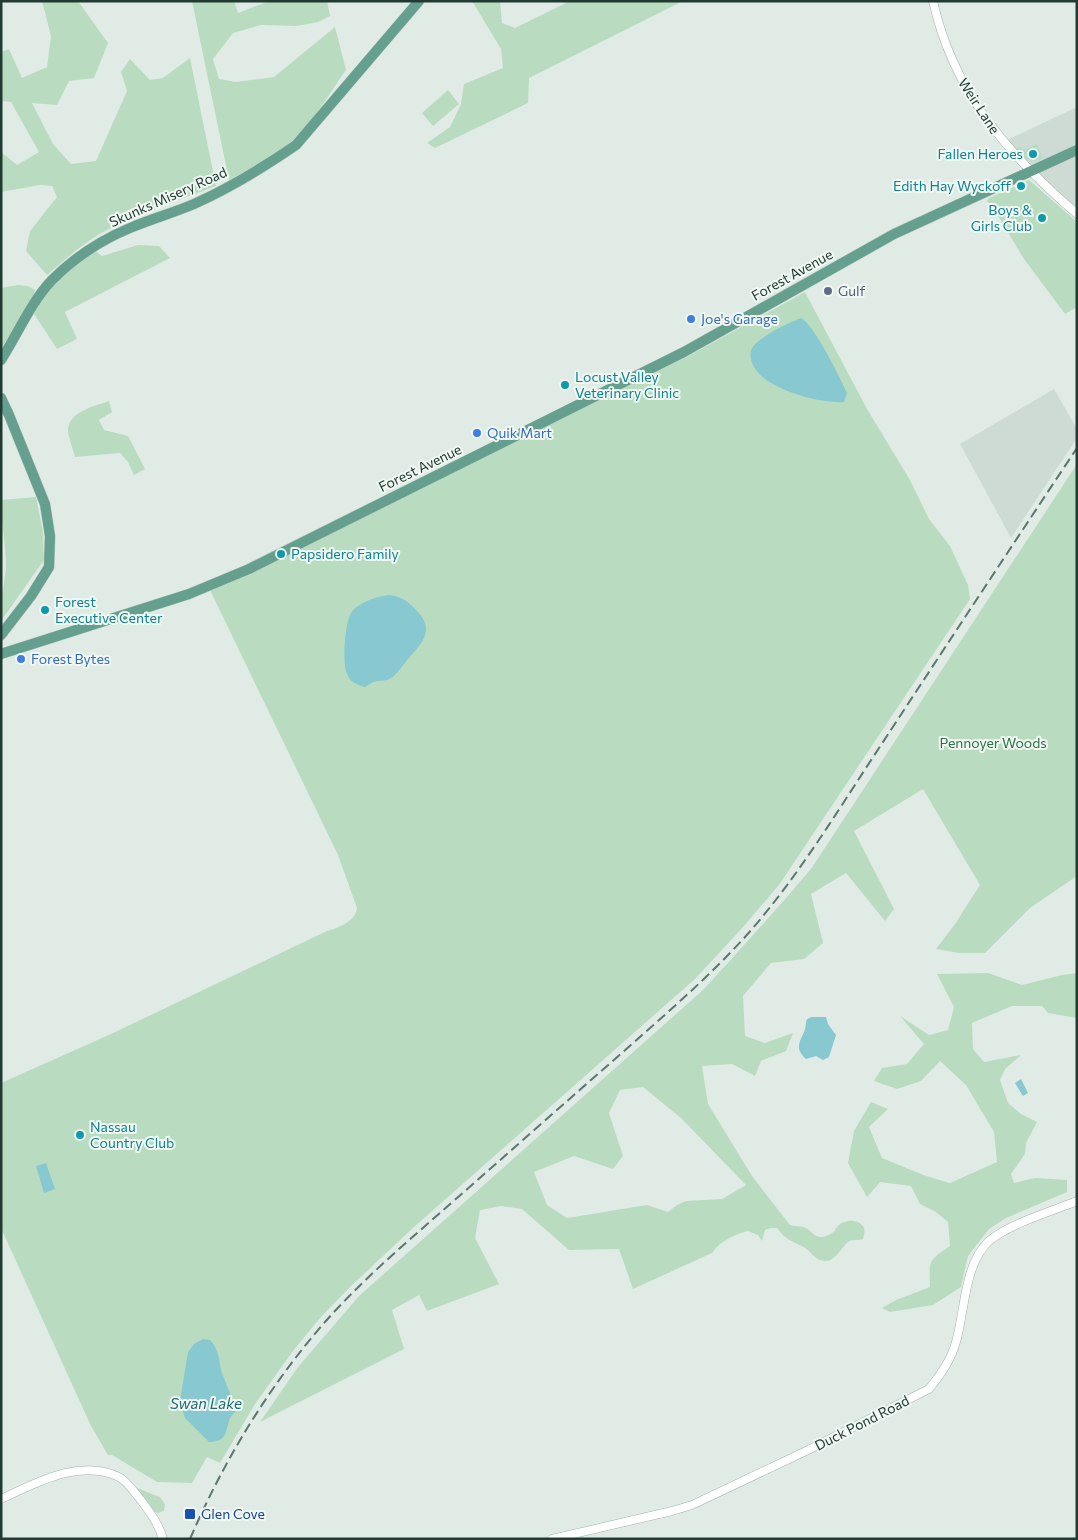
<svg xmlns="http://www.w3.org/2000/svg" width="1078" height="1540" font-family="Commissioner,sans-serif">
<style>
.built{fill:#cedbd5}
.green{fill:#b9dcc1;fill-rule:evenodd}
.water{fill:#88c8d0}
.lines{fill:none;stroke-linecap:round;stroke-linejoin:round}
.minor-casing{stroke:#a3b3ad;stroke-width:9}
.major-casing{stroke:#c1c8c6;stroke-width:11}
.minor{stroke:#fff;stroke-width:8}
.major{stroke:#65a08e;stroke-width:10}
.rail{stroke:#5b776e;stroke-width:2;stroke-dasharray:10 5;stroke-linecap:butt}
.culture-dot{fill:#0f9aa8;stroke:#f1f8f4;stroke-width:2}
.service-dot{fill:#5c6f8a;stroke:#f1f8f4;stroke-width:2}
.shop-dot{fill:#3f7fe0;stroke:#f1f8f4;stroke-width:2}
.transit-dot{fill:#1a4fb4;stroke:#f1f8f4;stroke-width:2}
.labels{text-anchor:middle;stroke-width:4;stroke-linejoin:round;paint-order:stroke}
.street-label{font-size:14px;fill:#213b33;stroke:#f1f8f4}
.culture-label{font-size:14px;fill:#0d838f;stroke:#f1f8f4;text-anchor:start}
.service-label{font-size:14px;fill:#4e5e75;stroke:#f1f8f4;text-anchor:start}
.shop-label{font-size:14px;fill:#366cbe;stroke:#f1f8f4;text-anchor:start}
.park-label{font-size:14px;fill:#2c7244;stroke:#f1f8f4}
.transit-label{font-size:14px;fill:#164399;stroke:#f1f8f4;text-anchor:start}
.water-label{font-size:15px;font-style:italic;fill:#1c6b76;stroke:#f1f8f4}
</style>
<rect width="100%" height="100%" fill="#e0ebe6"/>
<g class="built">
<polygon points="1077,107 1077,209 1063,199 1014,151 1009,139"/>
<polygon points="1054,389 1077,429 1077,438 1011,538 960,444"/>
</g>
<g class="green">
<path d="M42,1H78L108,43L94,78L69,81L57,105L32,103L53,144L71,164L96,161L127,91L121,72L130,59L150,80L163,78L190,58L216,186C177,201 134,214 98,235C80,246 63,261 47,275L26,251L30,231L57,197L52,186L40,185L1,192V152L17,165L39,152L11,102L1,101V52L9,49L22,78L47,67L51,36Z"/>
<path d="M192,1H234L238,13L269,1H327L330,16L318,22L296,26L261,25L233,33L213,59L219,79L236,82L274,77L335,27L346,70C329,94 314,121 292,141C274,158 250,168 229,180Z"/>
<polygon points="472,1 500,1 502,23 515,28 570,1 683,1 529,78 528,103 435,148 427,143 450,127 461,104 464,84 503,68 501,49"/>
<polygon points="448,90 459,104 433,126 422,113"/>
<path d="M1037,144L1043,158C1030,164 1025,159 1016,149L1020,146L1022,150Z"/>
<polygon points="1029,180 1077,222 1077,311 1075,308 1065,314 1024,259 1000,219 987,201 989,198"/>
<polygon points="138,245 159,246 170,258 65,312 77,339 57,349 34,314 49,289 63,272 94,250 102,256"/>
<polygon points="18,285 28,286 35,290 33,297 1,349 1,288"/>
<path d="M805,292L867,409L910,480L929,519L950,546L968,585L970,599L779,885L744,926L695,979L414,1227L350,1287L320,1318L293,1351L255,1404L220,1463L207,1457L192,1483L157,1482L112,1455H108L91,1426L1,1228V1083L111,1034L327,931C338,928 356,921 357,908L338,855L209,588L378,508L685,358Z"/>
<path d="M109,401L112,412L99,420L104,430L128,436L145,469L134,475L128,462L120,453L75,457C73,449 68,437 68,429C70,411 95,406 109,401Z"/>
<path d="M1077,464V876L1030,908L985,953H959L936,949L955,924L980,885L923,789L854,831L894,909L885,921L846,873L811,894L823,943L804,959L771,963L743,996L745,1036L765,1043L793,1033L786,1051L761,1061L755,1076L732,1064L702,1066L708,1104L752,1176L790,1225C797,1227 803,1225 809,1230C813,1233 815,1237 821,1237C825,1237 829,1235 832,1233C838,1228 832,1233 837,1227C843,1219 859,1218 864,1228C865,1232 864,1235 863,1239C858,1241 852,1239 848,1242C840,1249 834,1265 820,1260C814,1258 810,1251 805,1248C791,1240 787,1241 777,1228H770L765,1230L762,1241L758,1235L748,1231C734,1235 721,1240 712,1253L633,1289L619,1249L569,1250L522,1209L501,1206L480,1210L475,1238L499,1284L427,1311L419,1295L392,1310L404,1349L260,1422L298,1367L359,1296L703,990C740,950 776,910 811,869ZM643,1087L681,1118L746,1185L722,1199L686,1201L677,1205L668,1212L647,1205L567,1218L547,1205L534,1172L574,1156L613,1169L623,1156L609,1113L620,1090Z"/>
<path d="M36,497L43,532L44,560L1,621C1,612 0,602 2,593C4,584 5,576 6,566C6,544 1,522 1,500Z"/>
<path d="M988,973L1022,985L1062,975L1077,973V1018L1048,1013L1042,1006H1012L972,1023L973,1049L984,1062L1021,1055L1005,1069L1000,1080L1008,1103L1021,1114L1037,1122L1026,1143L1025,1154L1011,1174L1014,1183L1035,1178L1067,1180V1192L1006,1218L989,1229L968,1256L961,1287L933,1305L890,1312L882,1308L896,1300L930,1287C929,1260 928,1261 950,1246L948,1222L936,1212L920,1204L911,1186L880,1182L867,1197L848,1163L854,1131L871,1102L888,1109L869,1127L882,1158L926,1176L950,1183L997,1162L994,1132L966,1085L940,1061L921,1081L897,1089L874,1081L882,1068L907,1064L924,1044L900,1016L929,1035L948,1030L954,1007L937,974Z"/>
<polygon points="137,1488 160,1497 165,1504 164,1511 158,1513 155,1512 136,1489"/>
</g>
<g class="water">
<path d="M801,318C813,323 841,379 847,393L844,402C820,404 761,389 752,363C751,358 749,354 752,348C758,337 789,323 801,318Z"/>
<path d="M388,595C400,596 407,600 415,609C436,629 423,642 408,659C403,665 399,671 393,677L387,680L373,682L365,687C357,685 350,682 347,674C342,662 345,626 350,615C356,603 376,597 388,595Z"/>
<path d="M812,1017H826L828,1024L836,1035L829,1057L823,1060L816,1056L806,1059C795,1049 799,1043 804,1032C806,1028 805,1024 807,1019Z"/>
<polygon points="1021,1079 1028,1093 1023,1096 1015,1083"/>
<polygon points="46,1163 55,1189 44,1193 36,1166"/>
<path d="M203,1339L210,1340C221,1351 218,1365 224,1378C228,1390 234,1399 235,1412C222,1422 234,1442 209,1442L185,1418L180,1401L188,1352L194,1344Z"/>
</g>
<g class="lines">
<defs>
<g id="minor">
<path d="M933,1C953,91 1008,155 1077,214"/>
<path d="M1,1499C36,1483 80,1458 119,1477C127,1481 134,1492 140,1499C149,1511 159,1524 163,1539"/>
<path d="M552,1539L672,1511L692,1505L804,1452L929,1389C941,1374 951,1360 956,1342C965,1311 964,1264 989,1241C1009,1224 1052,1211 1077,1201"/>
</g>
<g id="major">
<path d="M1,360C17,335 31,302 52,280C74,258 101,240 130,228C151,219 173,213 194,204C230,188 264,167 296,145L419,1"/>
<polyline points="1,398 9,415 45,504 50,536 49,567 31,596 1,635"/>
<polyline points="1,654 189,594 249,569 684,352 894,234 1077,150"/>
</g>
</defs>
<use href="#minor" class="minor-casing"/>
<use href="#major" class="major-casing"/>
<use href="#minor" class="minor"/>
<use href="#major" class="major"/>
<path class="rail" d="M190,1539C224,1460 269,1386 325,1322C363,1279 407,1242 449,1205C505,1156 560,1107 615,1059C660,1019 705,981 745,937C797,879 838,810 881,745C946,646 1011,547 1077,448"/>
</g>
<g class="culture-dot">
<circle cx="1033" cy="154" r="5"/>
<circle cx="1021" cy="186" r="5"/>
<circle cx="1042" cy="218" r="5"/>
<circle cx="565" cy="385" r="5"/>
<circle cx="281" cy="554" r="5"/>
<circle cx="45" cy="610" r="5"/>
<circle cx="80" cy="1135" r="5"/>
</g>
<circle class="service-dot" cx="828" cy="291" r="5"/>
<g class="shop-dot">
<circle cx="691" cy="319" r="5"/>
<circle cx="477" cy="433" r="5"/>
<circle cx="21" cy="659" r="5"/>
</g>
<rect class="transit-dot" x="184" y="1508" width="12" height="12" rx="2.5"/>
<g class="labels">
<g class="street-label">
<text transform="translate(979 106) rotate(57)" y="5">Weir Lane</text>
<text transform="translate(168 197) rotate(-24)" y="5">Skunks Misery Road</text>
<text transform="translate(792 275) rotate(-29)" y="5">Forest Avenue</text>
<text transform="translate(420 468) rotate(-26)" y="5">Forest Avenue</text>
<text transform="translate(862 1423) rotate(-27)" y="5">Duck Pond Road</text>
</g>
<g class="culture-label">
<text x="1023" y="159" text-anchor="end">Fallen Heroes</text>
<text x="1011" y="191" text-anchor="end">Edith Hay Wyckoff</text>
<text x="1032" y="215" text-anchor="end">Boys &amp;<tspan x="1032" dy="16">Girls Club</tspan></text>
<text x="575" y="382">Locust Valley<tspan x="575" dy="16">Veterinary Clinic</tspan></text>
<text x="291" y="559">Papsidero Family</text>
<text x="55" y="607">Forest<tspan x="55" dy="16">Executive Center</tspan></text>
<text x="90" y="1132">Nassau<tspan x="90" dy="16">Country Club</tspan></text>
</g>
<g class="service-label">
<text x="838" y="296">Gulf</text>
</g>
<g class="shop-label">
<text x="701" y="324">Joe's Garage</text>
<text x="487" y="438">Quik Mart</text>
<text x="31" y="664">Forest Bytes</text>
</g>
<g class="park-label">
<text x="993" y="748">Pennoyer Woods</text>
</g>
<g class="transit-label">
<text x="201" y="1519">Glen Cove</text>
</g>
<g class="water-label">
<text x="206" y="1409">Swan Lake</text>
</g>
</g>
<rect width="1078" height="1540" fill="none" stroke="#213b33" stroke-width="5"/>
</svg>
